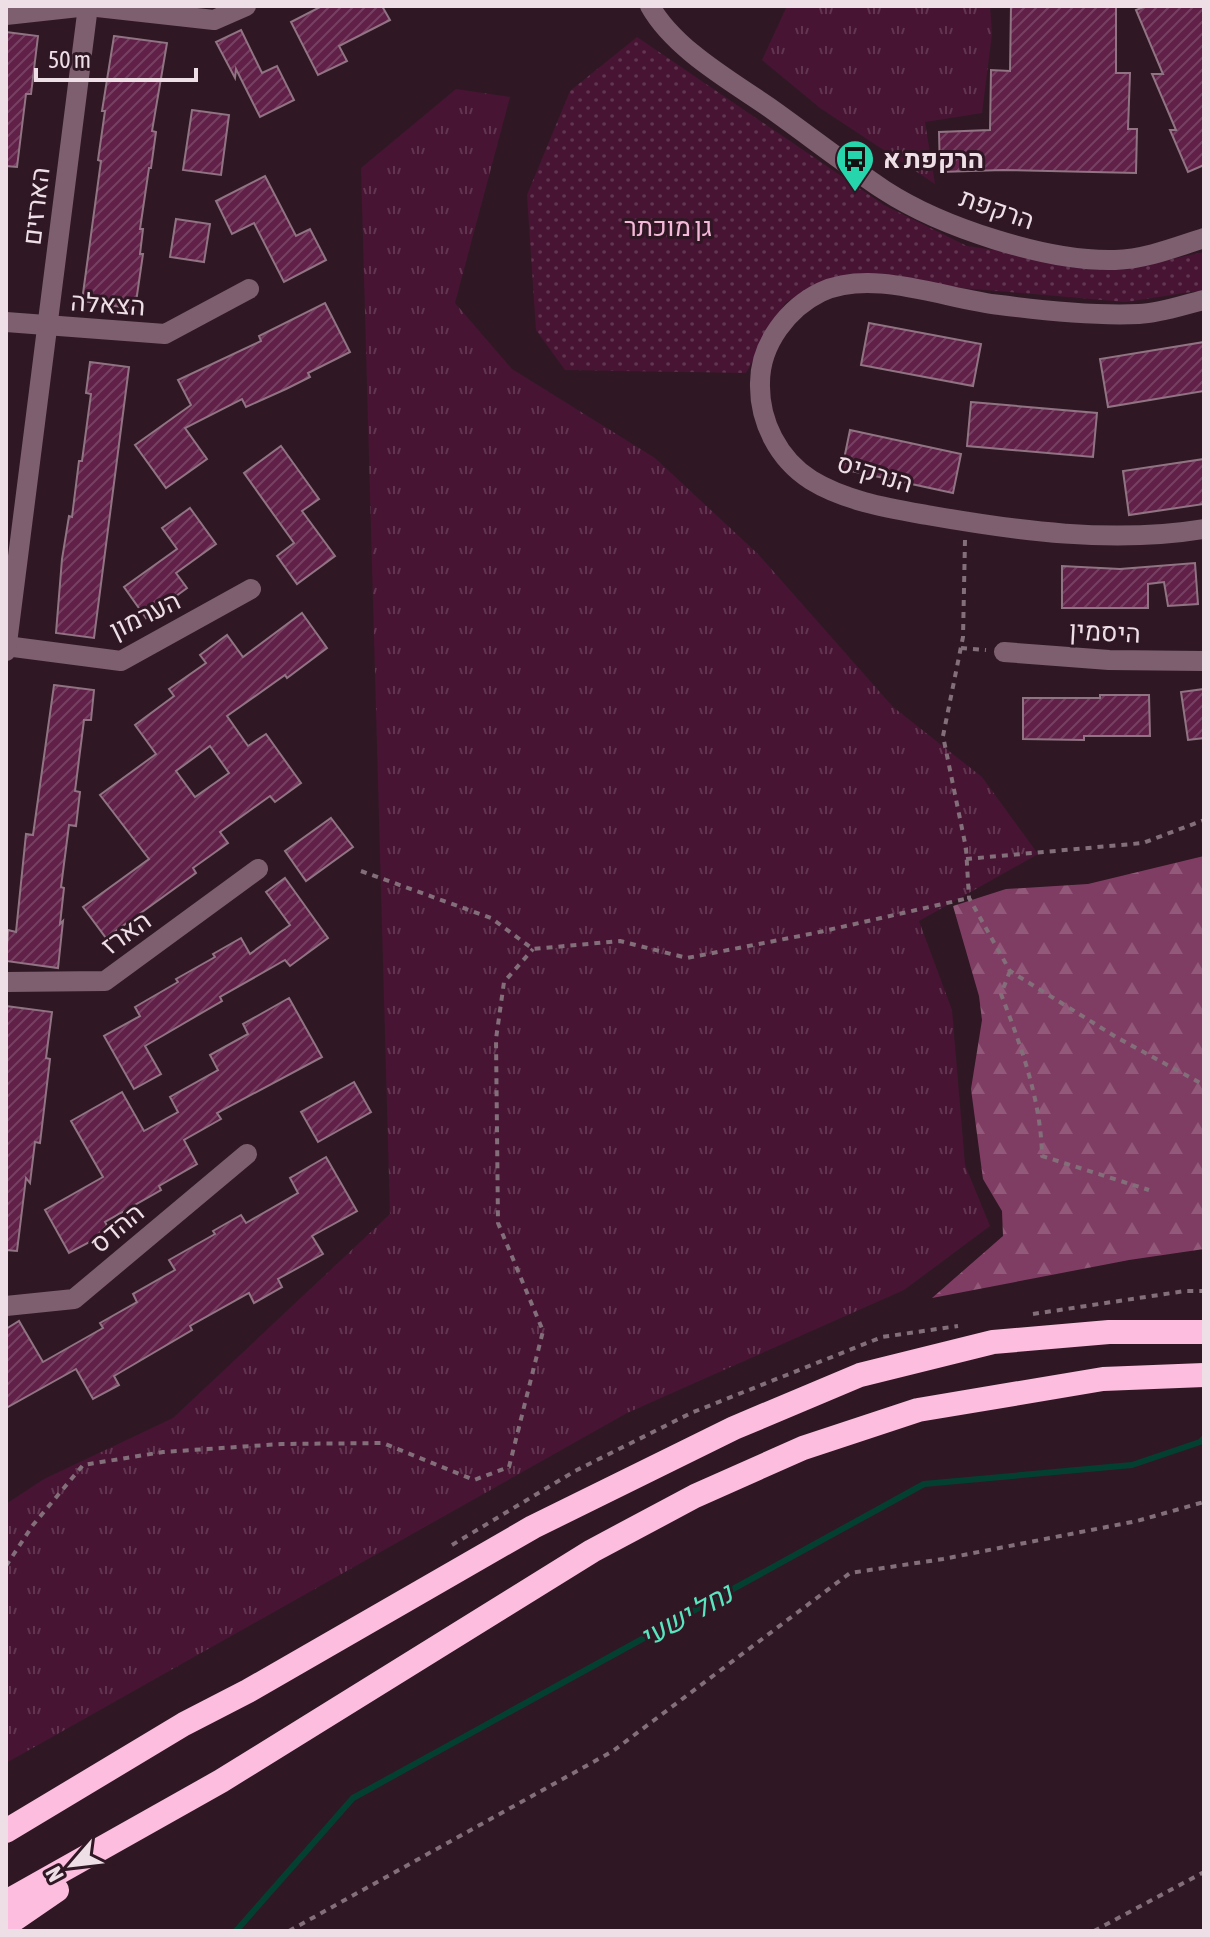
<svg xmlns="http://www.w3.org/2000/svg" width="1210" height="1937" font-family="'Asap Condensed',Heebo,sans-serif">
<defs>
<pattern id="grass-tufts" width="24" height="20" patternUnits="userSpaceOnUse" patternTransform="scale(2)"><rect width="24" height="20" fill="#471433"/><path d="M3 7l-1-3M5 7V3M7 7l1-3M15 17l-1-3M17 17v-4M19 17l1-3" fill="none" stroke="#623651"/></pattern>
<pattern id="forest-firs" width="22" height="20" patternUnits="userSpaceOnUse" patternTransform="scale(2)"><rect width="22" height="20" fill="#803d64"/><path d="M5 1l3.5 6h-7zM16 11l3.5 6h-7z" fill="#92597a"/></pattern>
<pattern id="garden-dots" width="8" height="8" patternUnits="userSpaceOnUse" patternTransform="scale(2)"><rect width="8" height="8" fill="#471433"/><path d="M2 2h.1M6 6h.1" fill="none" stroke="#623651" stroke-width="1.8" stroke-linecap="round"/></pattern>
<pattern id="building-hatch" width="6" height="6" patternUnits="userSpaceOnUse" patternTransform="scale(2)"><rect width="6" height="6" fill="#602047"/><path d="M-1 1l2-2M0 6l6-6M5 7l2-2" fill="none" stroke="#774062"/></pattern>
</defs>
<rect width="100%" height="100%" fill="#2f1824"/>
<g fill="url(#grass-tufts)">
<path d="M787,6H990L992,34L982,113L925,122L935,184L820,108L762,60Z"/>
<path d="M456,89L510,97L455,303L512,369L655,458L758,554L893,707L982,777L1038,854L919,921L952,1010L965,1165L990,1226L904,1290L627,1413L6,1763V1504L44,1479L173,1418L390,1214L361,168Z"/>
</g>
<path fill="url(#forest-firs)" d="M1204,856V1249L1129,1260L932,1298L1003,1236L1002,1211L983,1179L971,1089L982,1020L979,996L953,906L1006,889L1088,884Z"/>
<path fill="url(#garden-dots)" d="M637,37L884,205L967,246L1117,267L1154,263L1204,252V290L1126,302L845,278L813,286L785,303L746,373L565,370L536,330L527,195L570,91Z"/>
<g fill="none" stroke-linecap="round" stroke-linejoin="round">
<path stroke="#044032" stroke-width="6" d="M236,1931L353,1798L924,1484L1132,1465L1200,1442L1204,1438"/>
</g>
<g fill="url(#building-hatch)" stroke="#917483" stroke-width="2" fill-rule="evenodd">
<path d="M322,6H382L390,20L339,46L347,61L318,75L291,22Z"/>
<path d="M1011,6H1116V73H1130L1128,129H1137L1136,173L1003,170L940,172L939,132L990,130L991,70L1010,71Z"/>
<path d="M1146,6H1204V165L1188,172L1170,130H1176L1152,74H1163L1136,10Z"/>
<path d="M241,30L262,73L277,66L294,100L260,117L236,69L235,78L216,42Z"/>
<path d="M6,32L38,36L31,94H26L17,167L6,166Z"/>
<path d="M114,36L167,43L152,131L156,132L151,168H149L140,229H143L140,254H143L135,309L82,301L101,161L98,160L105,111H102Z"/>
<path d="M192,110L229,115L221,175L183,170Z"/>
<path d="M265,176L296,236L310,229L326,260L284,282L254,223L232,234L216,201Z"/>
<path d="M176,219L210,224L204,262L170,257Z"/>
<path d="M325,303L350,352L308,373L310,377L286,389L246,407L242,399L185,428L207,459L166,488L135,445L191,405L178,380L261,341L259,336Z"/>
<path d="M869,323L981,344L973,386L861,365Z"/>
<path d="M1204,342V391L1108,407L1100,359Z"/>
<path d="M90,362L129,367L94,638L56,633L62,559L69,516L72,517L79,461H82L91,394L86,393Z"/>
<path d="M971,402L1097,413L1093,457L967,446Z"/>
<path d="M850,430L961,454L953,493L842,469Z"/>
<path d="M281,446L319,499L302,511L335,556L297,584L277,556L294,543L244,473Z"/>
<path d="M1204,459V504L1129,515L1123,471Z"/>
<path d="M190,508L216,544L176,573L187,588L146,618L124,587L177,549L162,528Z"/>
<path d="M1195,563L1198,604L1168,606L1164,582L1148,584V608H1062V566L1120,569Z"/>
<path d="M302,613L327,648L287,678L285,675L227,716L248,746L266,734L301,783L275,802L270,796L220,832L228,843L193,868L196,873L106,938L83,907L149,859L100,795L156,754L135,725L174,696L169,689L206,663L200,655L227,635L243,657ZM210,746L229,773L195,797L176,771Z"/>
<path d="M54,685L94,690L91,720H84L75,791L80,792L76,826L69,825L61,887L64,888L60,924L63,921L58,968L6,961L8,930L16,932L26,834L33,835Z"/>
<path d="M1204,689V738L1188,740L1181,692Z"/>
<path d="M1100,695H1149L1150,736H1084V740L1023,739V698H1100Z"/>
<path d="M331,818L353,847L306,881L285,851Z"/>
<path d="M285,878L328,938L290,966L285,960L220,997L222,1001L145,1046L161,1074L134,1089L104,1036L140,1016L135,1007L178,982L176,979L215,957L213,954L241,938L250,954L290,925L266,892Z"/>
<path d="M289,998L322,1057L217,1113L221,1119L184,1140L197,1164L159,1186L161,1190L105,1222L110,1231L69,1253L45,1210L103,1177L71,1121L122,1092L144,1131L178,1112L170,1097L218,1070L210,1055L248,1034L243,1024Z"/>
<path d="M6,1006L52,1012L46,1058L50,1059L40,1143L35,1142L30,1183L26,1178L17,1251L6,1250Z"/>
<path d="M354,1082L371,1112L318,1142L301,1112Z"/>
<path d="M326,1157L357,1211L312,1236L323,1254L278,1279L282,1287L254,1303L249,1293L190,1326L192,1330L114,1376L119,1385L93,1399L76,1369L6,1408V1329L19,1321L43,1362L103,1328L100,1323L137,1302L133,1294L175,1270L169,1260L215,1234L213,1231L241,1215L246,1223L298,1193L290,1178Z"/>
</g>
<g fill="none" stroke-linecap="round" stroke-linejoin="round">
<g stroke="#826f79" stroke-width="4" stroke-dasharray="6 6" stroke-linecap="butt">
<path d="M965,540L963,637L943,736L966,848L969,898L1010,971L1116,1037L1204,1085"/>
<path d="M961,648L986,650"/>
<path d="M966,859L1143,843L1204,820"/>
<path d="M361,871L491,918L533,949L620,941L687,958L815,933L969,898"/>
<path d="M1010,971L1001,994C1021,1046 1041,1100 1042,1156L1149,1190"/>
<path d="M1033,1314L1185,1291H1204"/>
<path d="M452,1545L575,1471L691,1413L882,1337L958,1326"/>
<path d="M6,1566L33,1525L83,1465L163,1452L281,1444L383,1443L474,1480L509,1467L543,1331L498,1223L496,1039L504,982L533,949"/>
<path d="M289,1931L613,1751L850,1573L943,1559L1137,1521L1204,1502"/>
<path d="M1094,1931L1204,1872"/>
</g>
<g stroke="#7e5f70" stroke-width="20">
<path d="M650,6C674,49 731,81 770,108C808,135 845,164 884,190C941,227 1047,262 1115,260C1146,259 1176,247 1204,238"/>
<path d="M6,15L88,6L214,20L246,6"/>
<path d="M1204,300C1183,305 1161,313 1139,314C1093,316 1045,311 1000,305C945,299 873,268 821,292C788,308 760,344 760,383C759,421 778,459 811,480C845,501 888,508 927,515C1017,531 1113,544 1204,529"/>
<path d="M6,322L165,334L249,289"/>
<path d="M6,646L121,661L251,589"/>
<path d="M6,651L88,6"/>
<path d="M1004,652L1109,660L1204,661"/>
<path d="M6,982L105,981L258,869"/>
<path d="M6,1306L74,1299L247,1154"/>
</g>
<g stroke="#fcbdde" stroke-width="24">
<path d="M6,1831L184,1724L248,1691L533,1527L734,1428L860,1375L993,1342L1109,1332H1204"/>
<path d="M6,1902L221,1781L592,1551L695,1496L803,1448L918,1410L1103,1379L1204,1375"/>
<path d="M6,1925L57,1890"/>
</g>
</g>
<defs>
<symbol id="bus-pin" viewBox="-11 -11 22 30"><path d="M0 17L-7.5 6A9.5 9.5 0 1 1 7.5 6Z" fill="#27d5ad" stroke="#2f1824"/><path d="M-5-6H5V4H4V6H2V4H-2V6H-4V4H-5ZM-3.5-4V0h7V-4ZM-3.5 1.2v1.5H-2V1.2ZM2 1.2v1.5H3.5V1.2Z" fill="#111"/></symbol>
</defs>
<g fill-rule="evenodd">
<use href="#bus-pin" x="833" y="137" width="44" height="60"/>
</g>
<g text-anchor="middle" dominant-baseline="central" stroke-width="6" stroke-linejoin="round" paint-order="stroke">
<g font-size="26" font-weight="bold" fill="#eedee6" stroke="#2f1824" text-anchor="start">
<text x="883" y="159">הרקפת א</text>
</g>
<g font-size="26" fill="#eedee6" stroke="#2f1824">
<text transform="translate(36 206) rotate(-83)">הארזים</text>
<text transform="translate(997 209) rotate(19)">הרקפת</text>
<text transform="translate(108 304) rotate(4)">הצאלה</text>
<text transform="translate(875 473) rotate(17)">הנרקיס</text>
<text transform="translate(145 615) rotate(-26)">הערמון</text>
<text transform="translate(1105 632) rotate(3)">היסמין</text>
<text transform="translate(126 933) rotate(-36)">הארז</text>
<text transform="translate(117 1228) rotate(-40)">ההדס</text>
</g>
<g font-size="26" fill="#f4b8d8" stroke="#2f1824">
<text x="668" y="227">גן מוכתר</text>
</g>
<g font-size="28" font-style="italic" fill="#58e5c0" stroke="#2f1824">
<text transform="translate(686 1615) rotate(-29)">נחל ישעי</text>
</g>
</g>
<rect width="1210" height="1937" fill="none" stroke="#eedee6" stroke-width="16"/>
<g transform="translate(72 1865) rotate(242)" stroke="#2f1824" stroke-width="6" paint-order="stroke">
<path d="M0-6L14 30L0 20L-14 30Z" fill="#eedee6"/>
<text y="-12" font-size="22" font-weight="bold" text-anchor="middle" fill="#eedee6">N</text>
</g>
<path d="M36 68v12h160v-12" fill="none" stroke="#eedee6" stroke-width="4"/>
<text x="48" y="68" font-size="24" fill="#eedee6" stroke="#2f1824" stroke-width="6" paint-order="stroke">50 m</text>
</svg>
